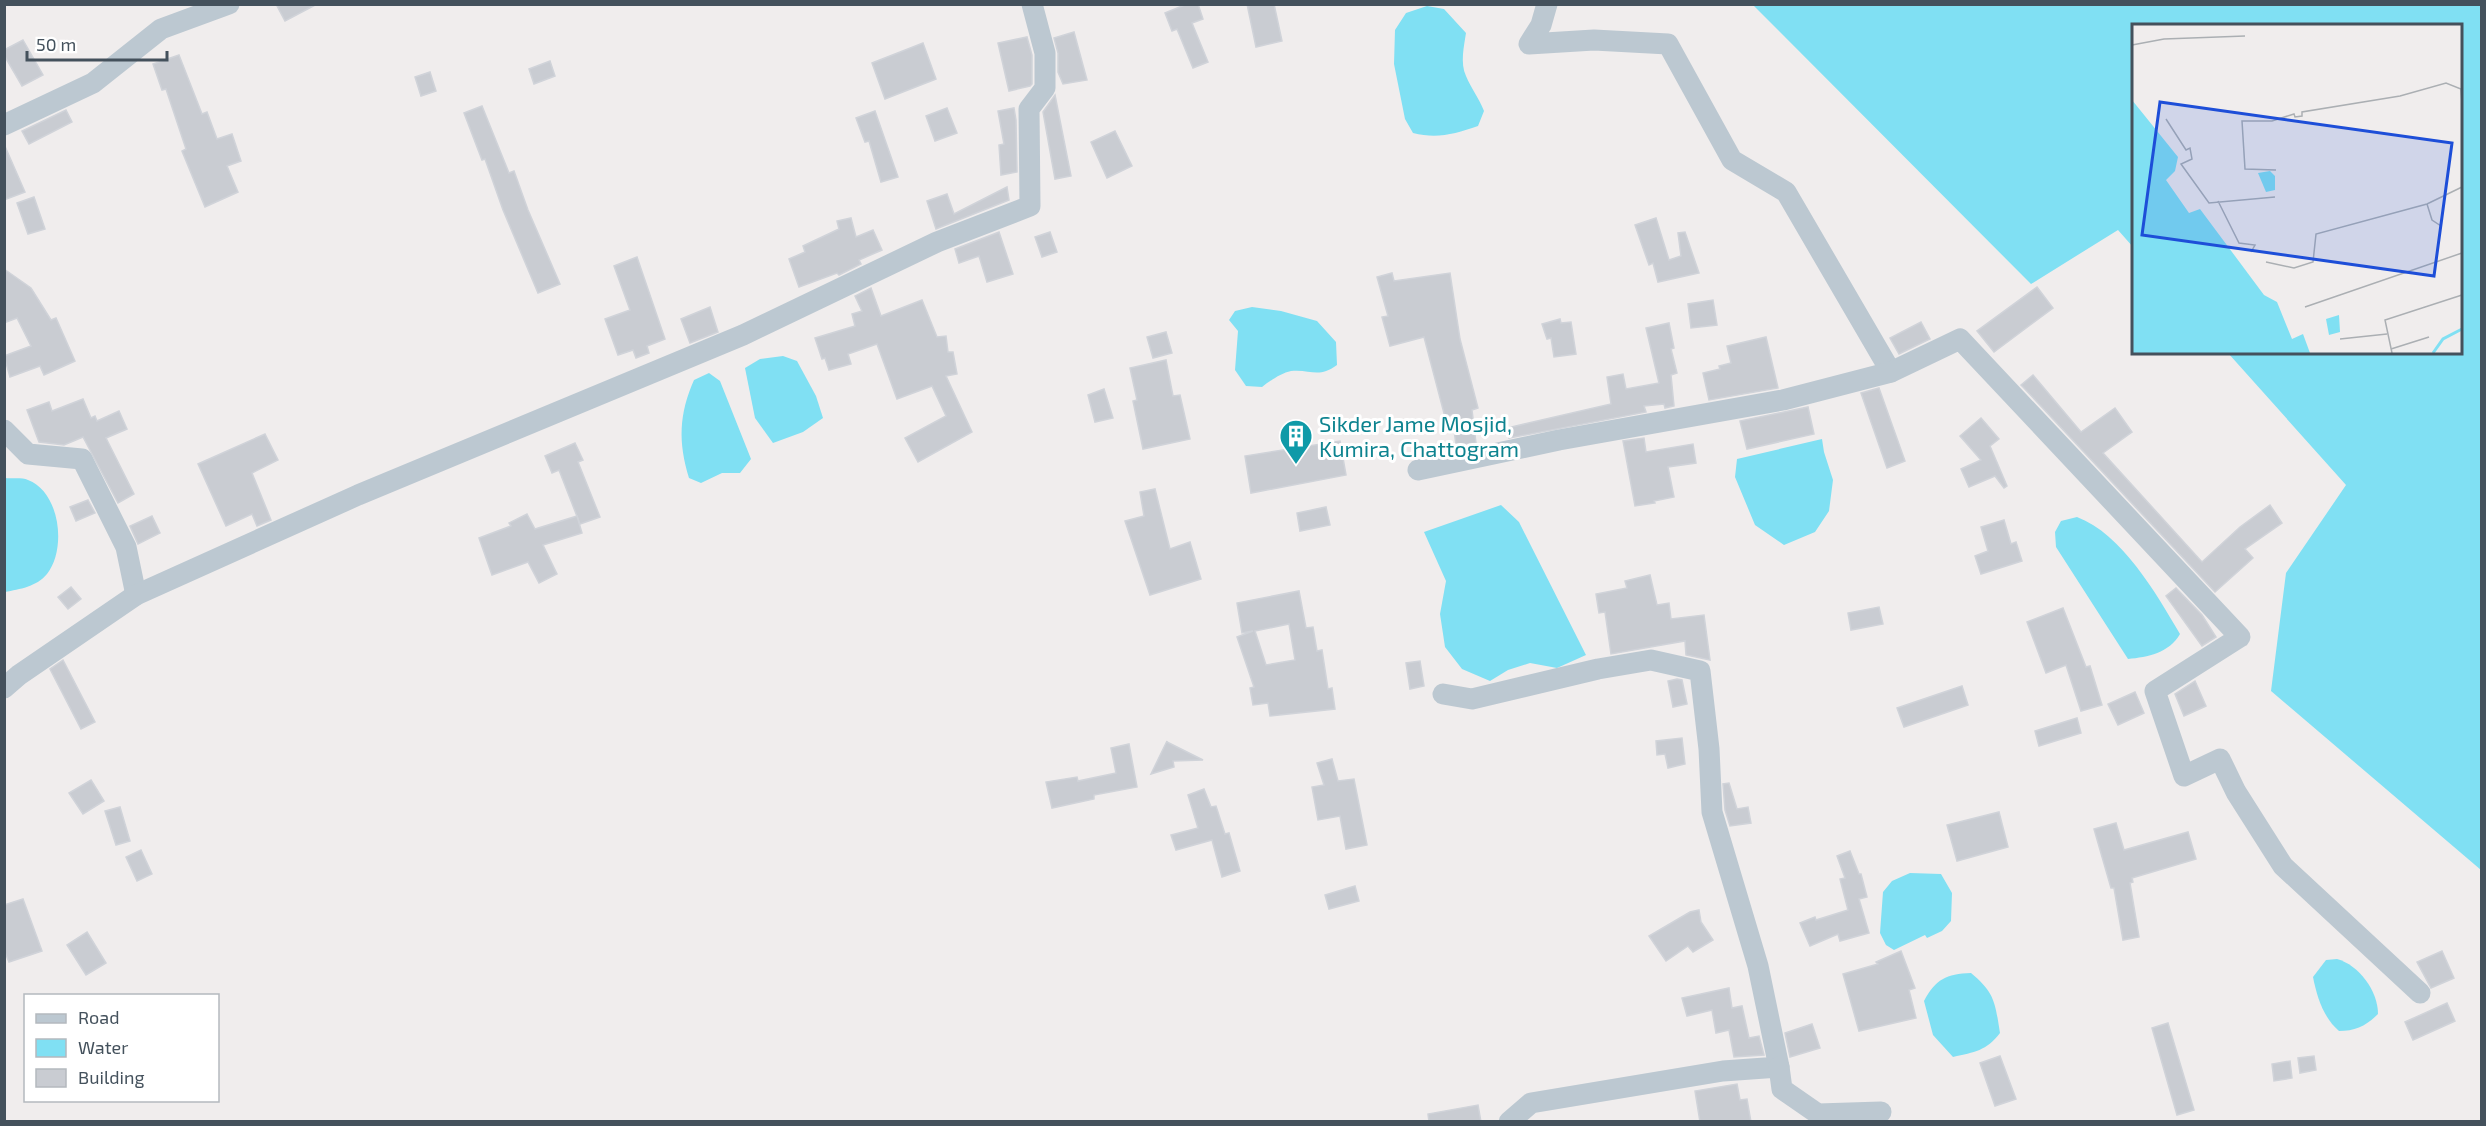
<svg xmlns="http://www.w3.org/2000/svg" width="2486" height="1126" font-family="'Exo 2',sans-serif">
<rect width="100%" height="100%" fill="#f0eded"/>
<g fill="#80e0f3">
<path d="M1753,5H2481V870L2271,691L2286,573L2346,485L2228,353L2460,352V26H2134L2133,247L2118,230L2031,284Z"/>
<path d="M1427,6L1444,9L1466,33C1464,46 1460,63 1466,76C1471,88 1479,98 1484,111L1478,126C1455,134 1437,139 1413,133L1405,119L1394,64L1395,30L1406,13Z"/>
<path d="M1252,307L1281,311L1317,321L1336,342L1337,365C1318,379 1311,369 1291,371C1281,373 1270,381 1262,387L1246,386L1235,370L1238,331L1229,320L1235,311Z"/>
<path d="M783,356L797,361L816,396L823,418L803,432L773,443L755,418L745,368L760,359Z"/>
<path d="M709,373L720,381L751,459L740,473H722L701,483L689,478C678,442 679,414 694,380Z"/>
<path d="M1822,439L1824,452L1833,480L1829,511L1815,532L1784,545L1755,525L1735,477L1737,459Z"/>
<path d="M5,478C11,479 22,477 28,480C60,492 67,549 47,574C36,587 20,589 5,592Z"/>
<path d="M1501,505L1519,522L1586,655L1557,668L1530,663L1508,670L1490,681L1462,669L1445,647L1440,614L1446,581L1424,532Z"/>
<path d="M2077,517C2122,534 2156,593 2180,634C2169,653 2148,657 2128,659L2056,547L2055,532L2061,521Z"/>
<path d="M1910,873L1941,874L1952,893L1951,921L1942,931L1927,938L1925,935L1894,950L1886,945L1880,933L1883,892L1892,881Z"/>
<path d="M2337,959C2359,965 2378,991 2378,1014C2366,1026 2355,1031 2339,1031C2323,1017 2317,997 2313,977L2326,960Z"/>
<path d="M1971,973C1995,993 1995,1002 2000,1033C1986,1051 1975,1052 1953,1057L1933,1035L1924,1001C1936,979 1946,974 1971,973Z"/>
</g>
<g fill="#c9ccd2" stroke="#d0d3d9" stroke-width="1.5" fill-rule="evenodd">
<path d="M276,4H317L285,21Z"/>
<path d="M1187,4H1198L1203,19L1192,23L1208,62L1193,68L1177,29L1172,31L1165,13Z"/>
<path d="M1247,4H1274L1282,41L1256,47Z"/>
<path d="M1074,32L1087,80L1063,84L1058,72V53L1054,38Z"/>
<path d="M1027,37L1032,55V84L1030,86L1009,91L998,43Z"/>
<path d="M23,40L43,75L22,86L4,55V50Z"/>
<path d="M923,43L936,79L885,99L872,63Z"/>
<path d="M179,55L202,114L207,112L217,139L232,134L241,161L227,166L238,192L205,207L182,151L186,149L166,89L162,90L153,64Z"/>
<path d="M550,61L555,76L534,84L529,69Z"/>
<path d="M430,72L436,91L421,96L415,77Z"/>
<path d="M1055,95L1071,176L1055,179L1043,112Z"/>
<path d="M482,106L509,173L514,171L528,210L560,284L538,293L503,210L485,159L482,160L464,113Z"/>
<path d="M947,108L957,133L935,141L926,116Z"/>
<path d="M1014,108L1016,120L1017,172L1001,175L999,145L1004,144L998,111Z"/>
<path d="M66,110L72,122L29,144L22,131Z"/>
<path d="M875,111L898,177L881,182L869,141L865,142L856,118Z"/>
<path d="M1115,131L1132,166L1107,178L1091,142Z"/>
<path d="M4,144L25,192L4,200Z"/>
<path d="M1007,187L1009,200L936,229L927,201L947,194L954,214Z"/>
<path d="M34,197L45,229L28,234L17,203Z"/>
<path d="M851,218L856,237L873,230L882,250L859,260L861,264L839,275L837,273L799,287L789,259L805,252L803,246L839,229L837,221Z"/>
<path d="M1656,218L1669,260L1681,256L1678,233L1685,232L1699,273L1658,282L1653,263L1649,265L1635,225Z"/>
<path d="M999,232L1013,274L987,282L979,256L959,263L955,249Z"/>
<path d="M1050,232L1057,252L1042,257L1035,237Z"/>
<path d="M637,257L665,339L647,346L649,353L636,358L633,350L618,355L605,319L630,310L614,266Z"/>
<path d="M4,269L31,288L51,320L56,318L75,361L44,375L40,366L10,377L4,356L31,346L17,318L4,323Z"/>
<path d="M1392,273L1394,281L1450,273L1460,339L1478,408L1472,410L1476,443L1456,445L1452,415L1445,417L1424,337L1390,346L1382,317L1388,316L1377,277Z"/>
<path d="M2037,287L2053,308L1994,352L1977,331Z"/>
<path d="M871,288L881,316L922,300L937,337L946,336L948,352H953L957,374L946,376L972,432L918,462L905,438L946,416L932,386L897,399L877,344L848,354L851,364L829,370L825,358L822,359L815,338L855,326L852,314L862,311L855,296Z"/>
<path d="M1713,300L1717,325L1691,328L1688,304Z"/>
<path d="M710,307L718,332L690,343L681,319Z"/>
<path d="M1560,319L1561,323L1571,322L1576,354L1554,357L1551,338L1547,339L1542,324Z"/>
<path d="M1921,322L1930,339L1899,354L1890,338Z"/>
<path d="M1669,323L1674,348L1671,349L1677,373L1671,375L1674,406L1665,408L1664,404L1644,406L1646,412L1509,438L1507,428L1611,404L1607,377L1623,374L1626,389L1659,383L1646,328Z"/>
<path d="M1166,332L1172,353L1153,358L1147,337Z"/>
<path d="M1766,337L1778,388L1709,400L1703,373L1720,369L1719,366L1731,363L1727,346Z"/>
<path d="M1166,360L1173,396L1180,395L1190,439L1143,449L1133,401L1137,400L1130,368Z"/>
<path d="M2033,375L2081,432L2115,408L2132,432L2103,453L2202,562L2240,527L2270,505L2282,523L2245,549L2253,558L2215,592L2023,387L2021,385Z"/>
<path d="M1879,388L1905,461L1887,468L1861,393Z"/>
<path d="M1104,389L1113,418L1095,422L1088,395Z"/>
<path d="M83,399L91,418L95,416L97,421L119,411L127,429L106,438L134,494L118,503L83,437L64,445L39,442L27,410L49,402L52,411Z"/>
<path d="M1808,407L1814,434L1747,449L1740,421Z"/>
<path d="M1981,418L1999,439L1990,446L2007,486L2004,488L1995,476L1969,487L1961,469L1981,460L1960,436Z"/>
<path d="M265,434L278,460L252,473L271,520L257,526L252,514L226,526L198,464Z"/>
<path d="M1644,438L1646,452L1693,444L1696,463L1668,467L1674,497L1654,501L1655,503L1635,506L1623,441Z"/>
<path d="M1340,441L1346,475L1251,493L1245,456Z"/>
<path d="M575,443L583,460L578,462L600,517L580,524L559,470L552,473L545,456Z"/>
<path d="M1155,489L1170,549L1190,542L1201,579L1150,595L1125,521L1144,516L1140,492Z"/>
<path d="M88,500L95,513L76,521L70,507Z"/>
<path d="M1326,507L1330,525L1300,531L1297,513Z"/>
<path d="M527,514L535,529L577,516L582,533L543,545L557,574L539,583L528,562L492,575L479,538L511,526L509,523Z"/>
<path d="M152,516L160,533L138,544L130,526Z"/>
<path d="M2004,520L2011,544L2016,542L2022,561L1981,574L1975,556L1988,551L1981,527Z"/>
<path d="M1650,575L1657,605L1669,603L1671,619L1704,615L1710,660L1686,655L1685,641L1611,654L1605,612L1599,613L1596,594L1627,588L1625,581Z"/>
<path d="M71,587L81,599L68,609L58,597Z"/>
<path d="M2176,588L2202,615L2216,637L2202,646L2166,596Z"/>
<path d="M1299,591L1306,628L1313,627L1317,651L1322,650L1328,689L1332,688L1335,709L1270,716L1268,703L1253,705L1250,688L1254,687L1237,637L1253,631L1242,633L1237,603ZM1289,624L1295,660L1266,665L1255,631Z"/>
<path d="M1879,607L1883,624L1851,630L1848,613Z"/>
<path d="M2063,608L2086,667L2090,666L2102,705L2081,711L2066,665L2046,673L2027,622Z"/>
<path d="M63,660L95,722L81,729L50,669Z"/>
<path d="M1420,661L1424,686L1410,689L1406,663Z"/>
<path d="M1677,679L1682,680L1687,704L1673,707L1668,681Z"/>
<path d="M2195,681L2206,706L2184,716L2175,694Z"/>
<path d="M1962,686L1968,705L1904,727L1897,708Z"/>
<path d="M2135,692L2144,713L2118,725L2108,704Z"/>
<path d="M2077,718L2081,733L2039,746L2035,731Z"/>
<path d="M1682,738L1685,764L1668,768L1665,754L1657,755L1656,741Z"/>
<path d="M1167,741V742L1203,760L1173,761L1174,767L1151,774Z"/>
<path d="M1129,744L1137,787L1094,795V799L1052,808L1046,782L1077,777L1078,781L1116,773L1111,748Z"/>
<path d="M1332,759L1338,781L1354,779L1367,845L1346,849L1340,816L1318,820L1312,787L1324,785L1317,763Z"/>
<path d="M91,780L104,801L83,814L69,793Z"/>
<path d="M1729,783L1737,809L1748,807L1751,823L1730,826L1725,810L1723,784Z"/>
<path d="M1204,789L1211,807L1216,806L1225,834L1229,833L1240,871L1222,877L1212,840L1176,850L1171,835L1198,828L1188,795Z"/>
<path d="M120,807L130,841L116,845L105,811Z"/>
<path d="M1999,812L2008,847L1957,861L1947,825Z"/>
<path d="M2116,823L2124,850L2188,832L2196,859L2132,878L2133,882L2130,883L2139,937L2123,940L2114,888H2111L2094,829Z"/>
<path d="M141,850L152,874L137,881L126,857Z"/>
<path d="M1850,851L1859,874H1861L1867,897L1859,899L1869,933L1840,941L1838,934L1810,946L1800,923L1815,917L1816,920L1848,910L1840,879L1845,878L1837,856Z"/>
<path d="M1355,886L1359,901L1329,909L1325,895Z"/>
<path d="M23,899L42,951L9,962L4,950V905Z"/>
<path d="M1699,910L1701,922L1713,940L1693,952L1688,946L1666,961L1649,936L1690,912Z"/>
<path d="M87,932L106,963L86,975L67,945Z"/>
<path d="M1901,951L1915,988L1909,990L1916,1018L1859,1031L1843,974L1878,964L1876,962Z"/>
<path d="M2442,951L2454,978L2431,988L2417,962Z"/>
<path d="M1729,988L1732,1008L1742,1006L1749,1038L1759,1036L1764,1055L1734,1057L1729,1030L1716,1033L1712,1010L1687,1016L1682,998Z"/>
<path d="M2447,1003L2455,1021L2413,1040L2405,1022Z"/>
<path d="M2168,1023L2194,1110L2177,1115L2152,1028Z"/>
<path d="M1812,1024L1820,1048L1790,1057L1785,1033Z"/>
<path d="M2000,1056L2016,1099L1995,1106L1980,1063Z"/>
<path d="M2314,1056L2316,1070L2300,1073L2298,1058Z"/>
<path d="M2290,1061L2292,1078L2274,1081L2272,1064Z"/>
<path d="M1737,1084L1740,1100L1747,1099L1751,1122H1700L1695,1091Z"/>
<path d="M1478,1105L1481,1122H1429L1428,1114Z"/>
</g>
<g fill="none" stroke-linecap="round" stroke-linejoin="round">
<g stroke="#bcc8d1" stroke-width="21">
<path d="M1547,4L1541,25L1529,44L1594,40L1668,44L1732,160L1786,192L1891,372"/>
<path d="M4,125L93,83L161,29L229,4"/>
<path d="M4,430L28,454L82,459L126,547L136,595"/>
<path d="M1418,470L1559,440L1783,400L1891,372L1960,339L2240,637L2155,691L2184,776L2220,759L2236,792L2283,866L2420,993"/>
<path d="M4,688L19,675L136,595L358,495L743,335L937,242L1030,206L1029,109L1045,88V53L1032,4"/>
<path d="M1443,694L1472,699L1598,669L1651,660L1700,671L1709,749L1712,812L1758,966L1779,1067L1723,1071L1531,1103L1509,1122"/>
<path d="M1779,1067L1782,1089L1818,1114L1881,1112"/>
</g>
</g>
<defs>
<symbol id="building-pin" viewBox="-11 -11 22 30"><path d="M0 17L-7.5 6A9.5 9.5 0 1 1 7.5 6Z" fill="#0f9aa8" stroke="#fff"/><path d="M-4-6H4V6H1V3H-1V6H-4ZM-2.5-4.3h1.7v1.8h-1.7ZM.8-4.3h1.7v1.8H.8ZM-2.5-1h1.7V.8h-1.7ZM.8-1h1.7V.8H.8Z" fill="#fff"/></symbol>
</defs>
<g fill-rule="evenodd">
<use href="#building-pin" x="1277" y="417" width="38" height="52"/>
</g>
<g text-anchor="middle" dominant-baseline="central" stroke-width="6" stroke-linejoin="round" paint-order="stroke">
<g font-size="22" fill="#0d838f" stroke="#fff" text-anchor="start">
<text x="1319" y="423">Sikder Jame Mosjid,<tspan x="1319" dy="25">Kumira, Chattogram</tspan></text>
</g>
</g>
<g transform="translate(2132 24)">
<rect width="330" height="330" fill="#f0eded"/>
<path d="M0,76L46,133L43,147L34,156L57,189L68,185L132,271L145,278L160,315L171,310L178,329H0ZM138,147L143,152V166L134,168L126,149ZM207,291L208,308L197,311L194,295Z" fill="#80e0f3"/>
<path fill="none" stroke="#80e0f3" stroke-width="3" d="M301,329L311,315L330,305"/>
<path fill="none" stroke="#abafb3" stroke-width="1.5" d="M0,21L32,15L113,12M34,95L54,126L58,124L60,135L49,140L77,179L143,173M144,146L113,145L110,97H140L162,90L163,93L170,92V88L268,72L314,59L329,65L330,79M86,177L107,219L123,221L119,228M295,180L300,196L309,202M134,238L162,244L181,238L184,210L295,180L330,163M173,283L330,229M208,315L255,310M259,325L297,313M260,329L253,296L330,271"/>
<path fill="#1d4ed8" fill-opacity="0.15" stroke="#1d4ed8" stroke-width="3" d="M28,78L320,119L302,252L10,211Z"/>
<rect width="330" height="330" fill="none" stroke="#44515c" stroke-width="3"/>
</g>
<rect width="2486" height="1126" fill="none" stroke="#44515c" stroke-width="12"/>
<rect x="24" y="994" width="195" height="108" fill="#ffffff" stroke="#b4b9be" stroke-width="1.5"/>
<rect x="36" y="1014" width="30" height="9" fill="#bcc8d1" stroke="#b4b9be" stroke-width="1.5"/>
<text x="78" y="1024" font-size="18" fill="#44515c">Road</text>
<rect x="36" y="1039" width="30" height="18" fill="#80e0f3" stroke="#b4b9be" stroke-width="1.5"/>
<text x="78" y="1054" font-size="18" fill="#44515c">Water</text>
<rect x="36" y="1069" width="30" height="18" fill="#c9ccd2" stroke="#b4b9be" stroke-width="1.5"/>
<text x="78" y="1084" font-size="18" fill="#44515c">Building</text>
<path d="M27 51v9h140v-9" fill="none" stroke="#44515c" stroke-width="3"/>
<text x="36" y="51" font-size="18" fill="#44515c" stroke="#ffffff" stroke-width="4.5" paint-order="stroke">50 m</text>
</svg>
